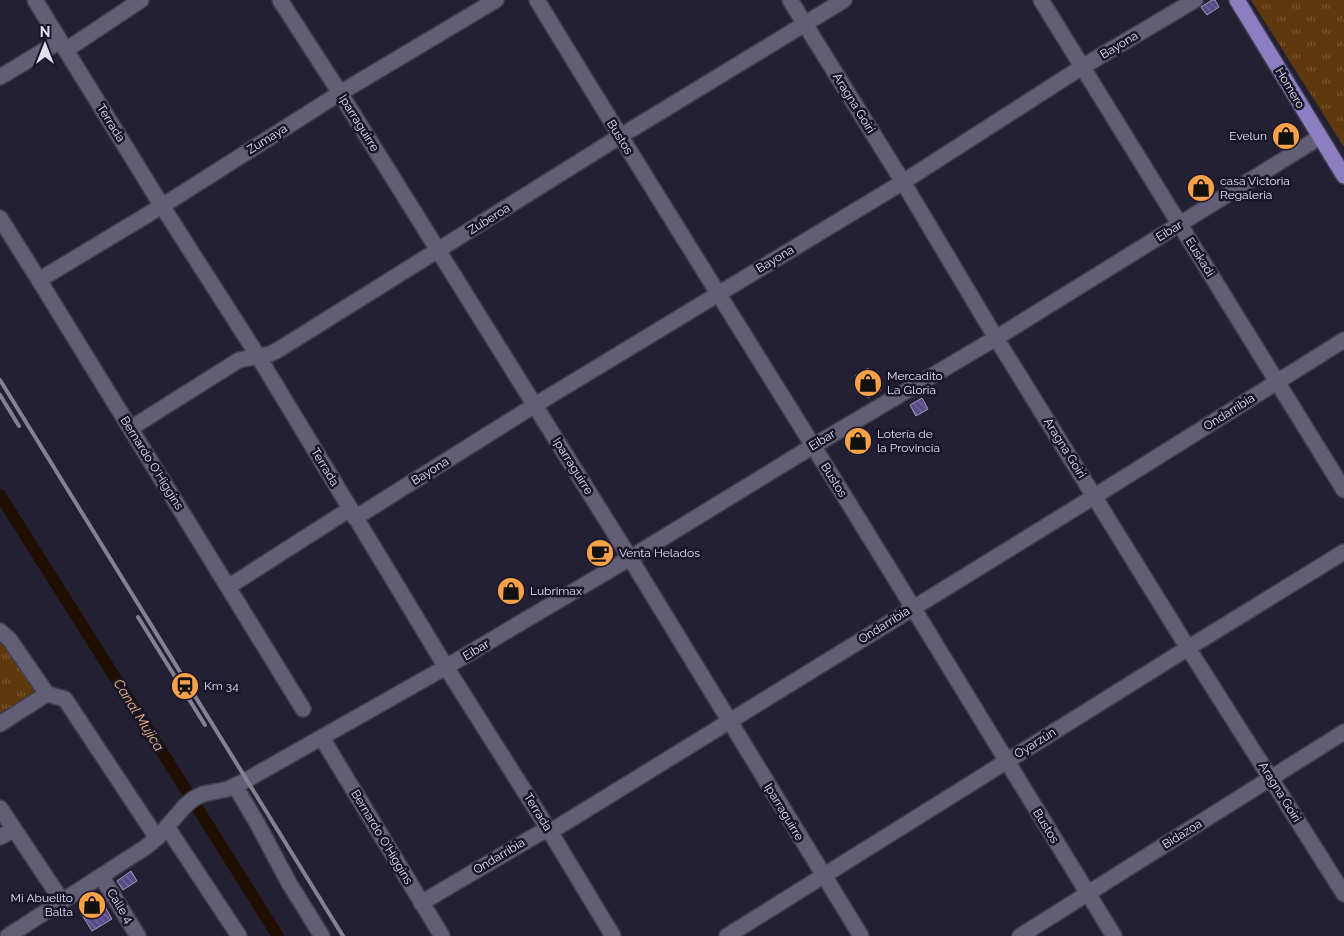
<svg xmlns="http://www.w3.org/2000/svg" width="1344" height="936" font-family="Raleway,sans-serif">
<defs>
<pattern id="park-tufts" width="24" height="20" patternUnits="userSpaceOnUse" patternTransform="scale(1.25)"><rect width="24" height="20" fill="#5f390e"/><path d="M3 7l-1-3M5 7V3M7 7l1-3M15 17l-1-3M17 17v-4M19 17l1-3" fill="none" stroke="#765531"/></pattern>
<pattern id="building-back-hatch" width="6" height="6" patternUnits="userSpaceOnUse" patternTransform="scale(1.25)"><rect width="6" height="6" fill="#594b88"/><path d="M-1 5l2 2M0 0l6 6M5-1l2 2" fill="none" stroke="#716599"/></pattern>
</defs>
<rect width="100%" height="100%" fill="#242034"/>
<g fill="url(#park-tufts)">
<path d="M1251,0H1344V147Z"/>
<path d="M0,638L37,691L0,715Z"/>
</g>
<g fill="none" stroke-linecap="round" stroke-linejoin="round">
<path stroke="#200f01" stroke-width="12" d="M0,495L278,936"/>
</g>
<g fill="url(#building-back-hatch)" stroke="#9f9bb5">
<path d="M1212,0H1215L1219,7L1207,15L1201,7Z"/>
<path d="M1289,126L1296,136L1282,146L1275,136Z"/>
<path d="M868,368L881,390L868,398L855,376Z"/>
<path d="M922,398L928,409L916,416L910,405Z"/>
<path d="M601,543L610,556L600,563L591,550Z"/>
<path d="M511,578L522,597L511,603L500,585Z"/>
<path d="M131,871L137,881L123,890L117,881Z"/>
<path d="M100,898L112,919L92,931L79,910Z"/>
</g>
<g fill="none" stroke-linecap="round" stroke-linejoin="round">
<defs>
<g id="minor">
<path d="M35,0L162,206L258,356L446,667L549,830L613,936"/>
<path d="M280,0L340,93L630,558L861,936"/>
<path d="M537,0C660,203 788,403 912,606C980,716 1046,826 1114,936"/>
<path d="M790,0L903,182L996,338L1188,648L1344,894"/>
<path d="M1041,0L1344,490"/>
<path d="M66,50L141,0"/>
<path d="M0,77L60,41"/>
<path d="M0,218L39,280L303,709"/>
<path d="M39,280L162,206L340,93L496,0"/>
<path d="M131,428L239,360L270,354L278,350L619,137L844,0"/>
<path d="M355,518L535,405L903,182L1082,67L1195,0"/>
<path d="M228,587L350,509"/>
<path d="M0,631L10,640L47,694L65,699L157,838"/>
<path d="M0,724L47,694"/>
<path d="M322,738L442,936"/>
<path d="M235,786L256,821L289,883L322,936"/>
<path d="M0,808L62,901"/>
<path d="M167,827L239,936"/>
<path d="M0,837L14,830"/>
<path d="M101,876L138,936"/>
<path d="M421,903L538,834L558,827L1095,496L1344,340"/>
<path d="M8,936L146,847L157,838L185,806L193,799L203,794L228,789L241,783L446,667L630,558L813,446L996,338L1320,137"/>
<path d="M727,936L1188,648L1344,552"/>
<path d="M1020,936L1344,732"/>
</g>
<path id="major" d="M1237,0L1344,176"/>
</defs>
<use href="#minor" stroke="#403d4e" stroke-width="18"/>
<use href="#major" stroke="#403d4e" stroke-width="18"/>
<use href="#minor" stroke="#625e76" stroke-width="15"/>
<use href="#major" stroke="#8d7ec2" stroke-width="15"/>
<g stroke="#848192" stroke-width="4">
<path d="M0,380L343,936"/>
<path d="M0,395L19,426"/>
<path d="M138,617L205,725"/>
</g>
</g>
<defs>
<symbol id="shop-disc" viewBox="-11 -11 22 22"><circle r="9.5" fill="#f7a148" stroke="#1a162a"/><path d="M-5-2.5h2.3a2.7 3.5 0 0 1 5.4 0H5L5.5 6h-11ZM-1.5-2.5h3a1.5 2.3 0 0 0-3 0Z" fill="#111"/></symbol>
<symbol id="cafe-disc" viewBox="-11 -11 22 22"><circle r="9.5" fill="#f7a148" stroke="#1a162a"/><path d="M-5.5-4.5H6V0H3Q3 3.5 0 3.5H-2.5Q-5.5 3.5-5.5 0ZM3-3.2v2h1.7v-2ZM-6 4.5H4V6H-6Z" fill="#111"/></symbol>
<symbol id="station-disc" viewBox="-11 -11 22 22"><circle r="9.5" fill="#f7a148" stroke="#1a162a"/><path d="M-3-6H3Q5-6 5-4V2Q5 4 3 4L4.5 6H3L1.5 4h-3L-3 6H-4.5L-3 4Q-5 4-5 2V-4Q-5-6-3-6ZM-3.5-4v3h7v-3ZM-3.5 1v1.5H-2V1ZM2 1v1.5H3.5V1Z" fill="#111"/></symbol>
</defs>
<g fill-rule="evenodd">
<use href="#shop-disc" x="1270" y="120" width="32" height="32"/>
<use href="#shop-disc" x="1185" y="172" width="32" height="32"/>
<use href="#shop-disc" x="852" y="367" width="32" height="32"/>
<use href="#shop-disc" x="842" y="425" width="32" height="32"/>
<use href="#cafe-disc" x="584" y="537" width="32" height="32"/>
<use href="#shop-disc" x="495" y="575" width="32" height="32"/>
<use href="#station-disc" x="169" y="670" width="32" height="32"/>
<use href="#shop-disc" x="76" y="889" width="32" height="32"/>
</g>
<g text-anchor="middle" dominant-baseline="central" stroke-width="5" stroke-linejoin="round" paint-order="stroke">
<g font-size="12" fill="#e2e0ee" stroke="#1a162a">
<text transform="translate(1119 45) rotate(-31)">Bayona</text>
<text transform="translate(1290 88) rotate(59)">Homero</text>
<text transform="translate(854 103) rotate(58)">Aragna Goiri</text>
<text transform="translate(111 123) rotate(58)">Terrada</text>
<text transform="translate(359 123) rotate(58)">Iparraguirre</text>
<text transform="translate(620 137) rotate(58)">Bustos</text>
<text transform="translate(267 139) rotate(-32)">Zumaya</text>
<text transform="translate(489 219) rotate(-32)">Zuberoa</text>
<text transform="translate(1169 231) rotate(-32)">Eibar</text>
<text transform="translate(1200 257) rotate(58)">Euskadi</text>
<text transform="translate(775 259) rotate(-31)">Bayona</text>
<text transform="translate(1229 412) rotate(-32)">Ondarribia</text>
<text transform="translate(822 440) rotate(-31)">Eibar</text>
<text transform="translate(1065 448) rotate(58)">Aragna Goiri</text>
<text transform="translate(152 463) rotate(58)">Bernardo O'Higgins</text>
<text transform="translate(573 466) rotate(58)">Iparraguirre</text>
<text transform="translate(325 467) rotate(59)">Terrada</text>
<text transform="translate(430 471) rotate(-32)">Bayona</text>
<text transform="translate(834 480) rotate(58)">Bustos</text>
<text transform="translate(884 625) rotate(-32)">Ondarribia</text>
<text transform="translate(476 650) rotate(-31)">Eibar</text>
<text transform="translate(1035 743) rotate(-32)">Oyarzún</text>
<text transform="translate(1280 792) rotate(58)">Aragna Goiri</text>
<text transform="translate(538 812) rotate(58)">Terrada</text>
<text transform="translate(784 812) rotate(59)">Iparraguirre</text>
<text transform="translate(1046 826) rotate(58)">Bustos</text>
<text transform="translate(1182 834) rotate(-32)">Bidazoa</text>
<text transform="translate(382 837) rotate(59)">Bernardo O'Higgins</text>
<text transform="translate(499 856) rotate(-31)">Ondarribia</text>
<text transform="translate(120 906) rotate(58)">Calle 4</text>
</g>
<g font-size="12" fill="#e2e0ee" stroke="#1a162a" text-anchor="start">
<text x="1267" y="136" text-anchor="end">Evelun</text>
<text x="1220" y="181">casa Victoria<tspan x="1220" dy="14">Regaleria</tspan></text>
<text x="887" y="376">Mercadito<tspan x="887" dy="14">La Gloria</tspan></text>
<text x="877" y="434">Lotería de<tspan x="877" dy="14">la Provincía</tspan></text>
<text x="619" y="553">Venta Helados</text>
<text x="530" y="591">Lubrimax</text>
<text x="204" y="686">Km 34</text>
<text x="73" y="898" text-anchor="end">Mi Abuelito<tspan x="73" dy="14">Balta</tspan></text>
</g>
<g font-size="14" font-style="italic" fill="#f6b97f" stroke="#1a162a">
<text transform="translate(139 715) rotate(58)">Canal Mujica</text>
</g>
</g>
<g transform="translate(45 45)" stroke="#1a162a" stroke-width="4" paint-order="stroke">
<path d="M0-4L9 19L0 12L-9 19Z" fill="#e2e0ee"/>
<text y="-8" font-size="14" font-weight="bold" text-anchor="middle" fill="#e2e0ee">N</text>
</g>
</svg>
